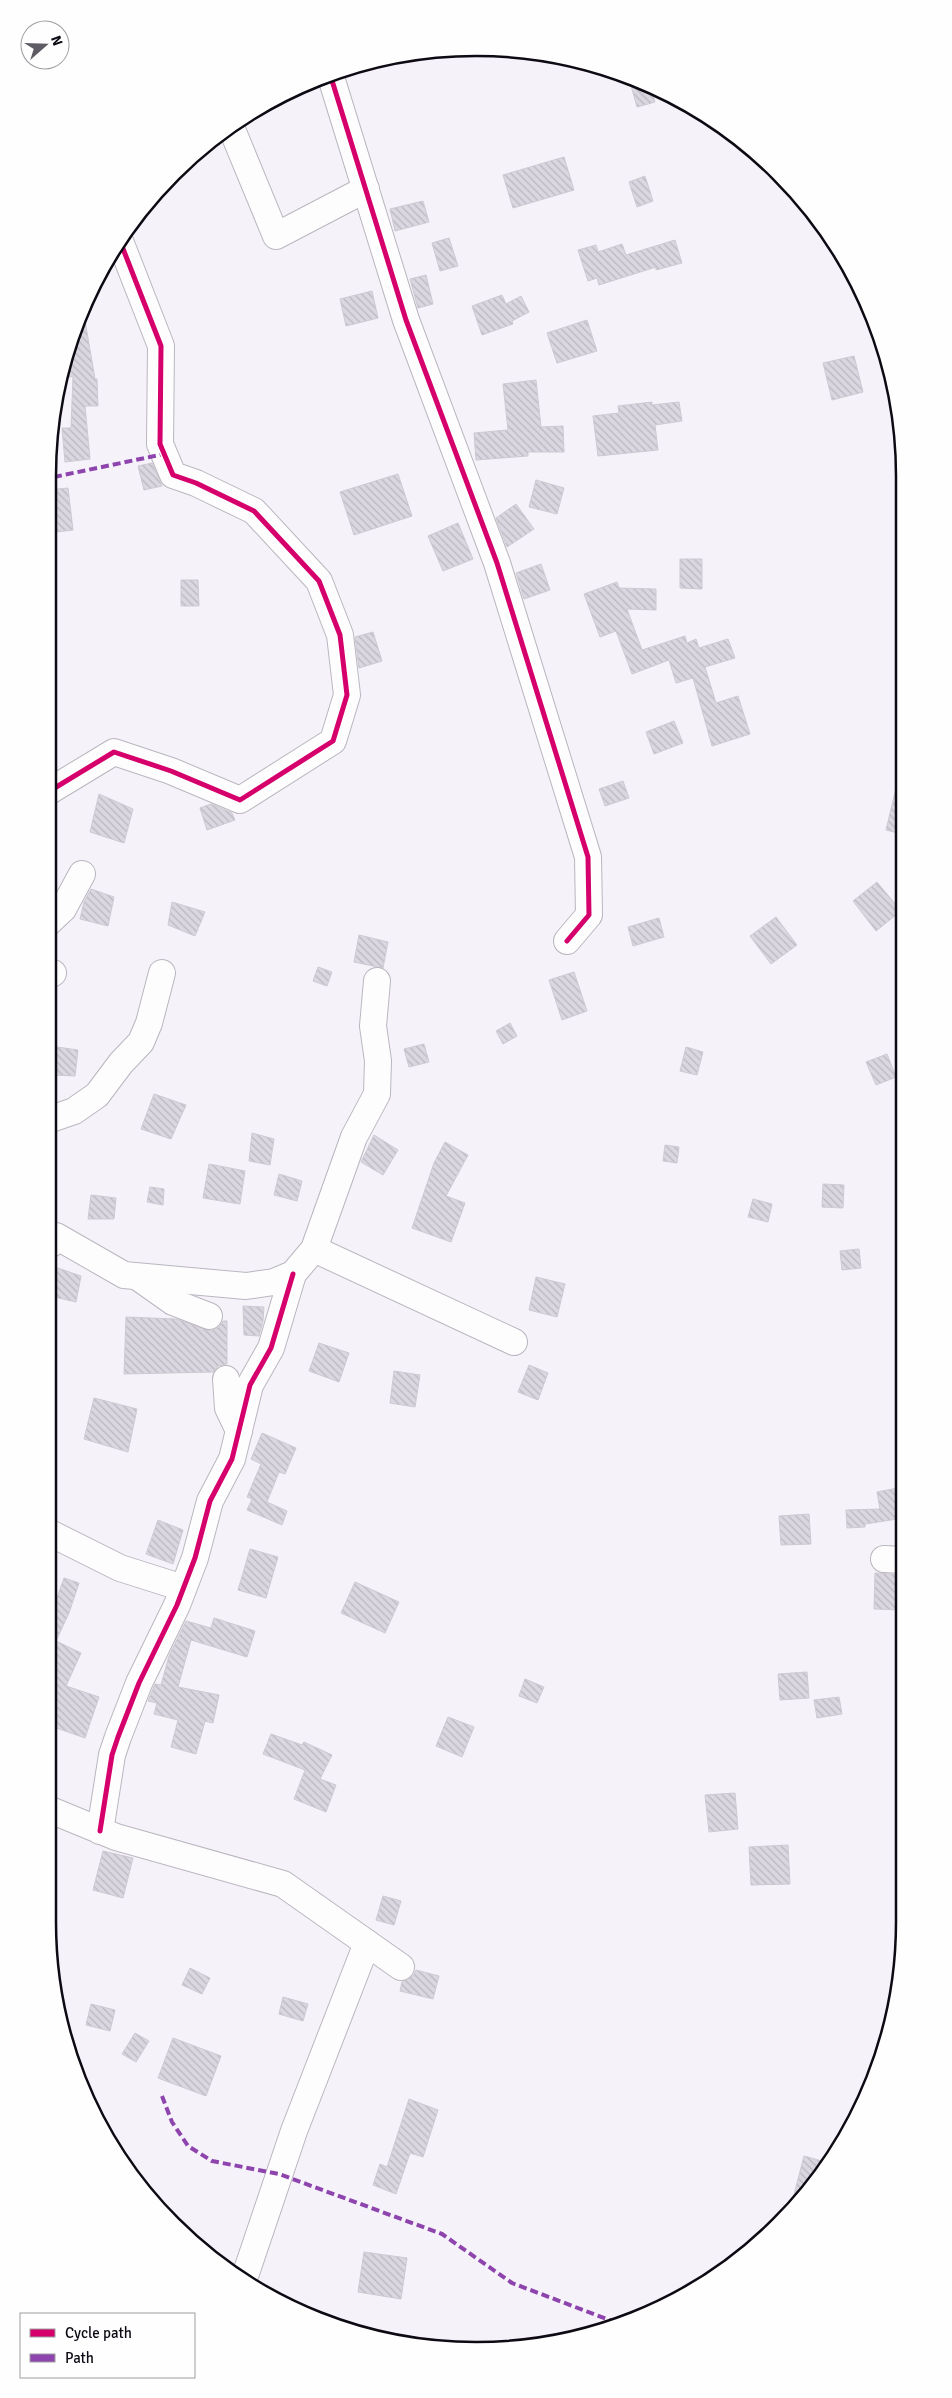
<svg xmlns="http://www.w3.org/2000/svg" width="952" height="2398" font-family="Signika,sans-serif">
<defs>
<pattern id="building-back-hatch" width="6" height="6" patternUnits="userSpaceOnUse" patternTransform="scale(1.25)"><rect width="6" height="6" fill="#dbd7e1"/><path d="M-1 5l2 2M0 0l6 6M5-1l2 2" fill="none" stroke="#bbb7c0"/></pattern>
</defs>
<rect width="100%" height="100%" fill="#f5f2fa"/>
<g fill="url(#building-back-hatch)" stroke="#cdcad2">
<path d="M630,82L652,92L655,102L637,107Z"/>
<path d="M564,157L574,190L513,208L503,175Z"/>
<path d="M645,176L653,201L637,207L629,182Z"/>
<path d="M423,201L429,222L395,231L390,209Z"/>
<path d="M449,238L458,266L440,271L432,243Z"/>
<path d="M675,240L682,263L656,270V267L599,285L597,278L588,281L578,250L596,245L598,252L622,244L626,255Z"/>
<path d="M426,275L433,304L418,308L410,279Z"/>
<path d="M372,291L378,318L346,326L340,299Z"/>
<path d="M502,295L506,304L521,296L529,312L512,321L513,324L482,335L472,306Z"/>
<path d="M83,309L95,379H97L98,406H85L90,459L65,462L62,428H71L73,376L60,380L62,365Z"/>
<path d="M587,320L597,351L557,363L547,333Z"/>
<path d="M854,356L863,392L832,400L823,363Z"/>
<path d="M536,380L541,427L563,426L564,452H528V456L476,460L474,433L508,430L503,384Z"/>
<path d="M652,402V405L679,402L682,421L655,425L658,450L598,456L593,416L619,413L618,406Z"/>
<path d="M152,463L162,486L144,490L138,466Z"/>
<path d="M398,474L412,516L354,535L340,492Z"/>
<path d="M536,480L564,488L557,514L529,507Z"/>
<path d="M68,488L73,530L48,533V490Z"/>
<path d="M516,504L534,529L507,547L496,518Z"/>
<path d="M458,523L473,559L443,571L428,536Z"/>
<path d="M680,559H702V589L680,588Z"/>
<path d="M541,564L550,590L524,599L516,573Z"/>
<path d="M181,580H198L199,606H181Z"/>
<path d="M617,582L619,588L656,589V610L627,609L642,650L685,636L687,643L696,639L699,648L728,639L735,658L705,667L716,703L738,696L750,734L712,746L693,678L676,683L669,660L632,674L616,631L600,637L584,594Z"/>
<path d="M373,632L382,661L359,668L355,637Z"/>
<path d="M674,721L683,743L654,754L646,732Z"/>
<path d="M623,781L629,798L605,806L599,789Z"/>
<path d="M896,788L902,789V834L886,830Z"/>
<path d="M99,794L133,809L124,843L90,832Z"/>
<path d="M211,804L232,813L235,820L207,830L200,808Z"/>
<path d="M877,882L901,911L876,931L853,901Z"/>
<path d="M91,889L114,897L108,926L80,919L84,902Z"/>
<path d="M172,902L205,912L195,936L168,925Z"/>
<path d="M776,917L797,945L771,964L750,936Z"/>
<path d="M659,918L664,937L633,946L628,927Z"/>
<path d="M359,935L388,942L383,968L354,962Z"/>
<path d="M318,967L332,972L327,986L313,981Z"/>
<path d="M574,972L587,1011L562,1020L549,980Z"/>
<path d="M510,1023L517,1036L503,1044L496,1031Z"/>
<path d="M424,1044L429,1062L409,1067L404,1049Z"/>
<path d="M57,1047L78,1050L75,1076L53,1075Z"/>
<path d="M686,1047L703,1052L697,1075L680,1071Z"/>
<path d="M887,1054L896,1077L876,1085L866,1062Z"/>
<path d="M154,1094L186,1105L171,1139L141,1129Z"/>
<path d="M252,1133L274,1139L270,1165L249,1161Z"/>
<path d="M374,1135L398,1150L383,1175L361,1162Z"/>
<path d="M445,1142L468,1155L446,1196L465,1203L451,1242L412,1228L434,1163Z"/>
<path d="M665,1145L679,1147L677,1163L663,1161Z"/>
<path d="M209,1164L245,1171L240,1204L203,1198Z"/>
<path d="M279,1174L302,1181L297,1201L274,1195Z"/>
<path d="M823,1184L844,1185L843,1208L822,1207Z"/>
<path d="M150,1187L164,1189L163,1205L147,1202Z"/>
<path d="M91,1195L116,1198L114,1219H88Z"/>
<path d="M753,1199L772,1204L768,1222L748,1217Z"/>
<path d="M859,1249L861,1268L842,1270L840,1251Z"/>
<path d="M55,1267L81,1276L76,1302L50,1296Z"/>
<path d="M536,1277L565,1284L557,1317L529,1310Z"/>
<path d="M243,1306L264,1307L263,1321L259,1336L244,1335Z"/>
<path d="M126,1317L176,1319L211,1331L219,1327L223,1321H227V1364L218,1366L213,1372L124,1374Z"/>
<path d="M319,1343L349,1353L339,1382L309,1371Z"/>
<path d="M529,1365L548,1373L538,1400L518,1392Z"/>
<path d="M394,1371L420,1375L415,1407L390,1403Z"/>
<path d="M94,1398L137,1409L128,1452L84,1439Z"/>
<path d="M262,1433L296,1448L285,1474L279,1472L267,1502L287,1511L282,1525L247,1510L252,1499L247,1497L261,1464L251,1459Z"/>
<path d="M903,1487L904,1518L865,1524V1527L847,1528L846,1510L880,1509L877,1492Z"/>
<path d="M809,1514L811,1544L781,1545L779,1516Z"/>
<path d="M158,1520L183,1530L173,1564L146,1554Z"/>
<path d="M250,1549L278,1557L266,1598L238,1590Z"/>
<path d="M875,1573L904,1575V1610L874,1609Z"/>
<path d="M64,1578L79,1583L69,1613L56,1641L81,1653L66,1686L99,1697L85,1738L48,1725V1606L53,1609Z"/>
<path d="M355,1582L399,1602L385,1633L341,1613Z"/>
<path d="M214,1618L255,1631L247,1657L191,1640L178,1687L219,1695L213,1723L205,1721L196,1754L171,1747L178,1720L154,1714L157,1703L148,1701L155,1684L161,1685L169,1656L186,1621L211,1628Z"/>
<path d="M807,1672L809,1698L780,1700L778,1674Z"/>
<path d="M525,1679L544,1687L537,1703L519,1696Z"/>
<path d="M839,1697L842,1714L817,1718L814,1700Z"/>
<path d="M448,1717L474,1727L462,1757L436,1746Z"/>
<path d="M271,1734L302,1745L304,1742L332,1755L320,1779L336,1785L326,1812L294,1799L305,1770L263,1754Z"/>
<path d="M735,1793L738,1829L709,1832L705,1795Z"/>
<path d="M788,1845L790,1884L751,1885L749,1847Z"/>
<path d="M103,1851L133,1858L123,1898L93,1890Z"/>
<path d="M383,1896L401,1901L394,1925L376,1920Z"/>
<path d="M190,1968L210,1978L202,1994L182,1985Z"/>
<path d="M416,1970L439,1976L433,1999L400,1991L402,1982L413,1976Z"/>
<path d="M283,1997L308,2004L303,2021L279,2014Z"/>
<path d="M91,2004L115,2010L110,2031L86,2025Z"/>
<path d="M135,2033L149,2041L136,2062L122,2054Z"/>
<path d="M173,2038L221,2056L206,2096L158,2078Z"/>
<path d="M409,2099L438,2110L423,2157L410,2153L396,2194L373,2185L380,2164L387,2167Z"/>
<path d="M804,2156L829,2163L816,2183L791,2206Z"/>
<path d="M364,2252L407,2258L401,2299L358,2292Z"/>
</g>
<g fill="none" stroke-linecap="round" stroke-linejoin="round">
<defs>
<g id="minor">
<path d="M330,74L406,320L497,563L588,857L589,915L567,941"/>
<path d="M231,127L276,236L366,189"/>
<path d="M48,792L114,752L171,771L240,800L333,741L347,695L340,635L319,581L254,511L196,483L173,475L160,444L161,346L120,241"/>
<path d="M48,923L63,909L82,874"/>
<path d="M48,976L53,973"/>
<path d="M48,1120L74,1111L97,1095L121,1063L141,1042L149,1023L162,973"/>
<path d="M48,1243L51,1244L56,1236L124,1275L246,1286L274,1282L293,1274L314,1249L354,1137L377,1094L378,1061L373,1026L377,981"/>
<path d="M314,1249L514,1342"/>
<path d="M139,1278L173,1302L209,1316"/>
<path d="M226,1379L228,1408L239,1431"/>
<path d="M48,1532L120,1568L183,1588"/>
<path d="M884,1559L904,1560"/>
<path d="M48,1809L116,1837L283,1884L401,1967"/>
<path d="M100,1831L112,1755L118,1737L139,1683L177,1605L195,1558L210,1501L232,1459L250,1385L271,1348L293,1274"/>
<path d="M244,2279L294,2131L367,1943"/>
</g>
</defs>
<use href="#minor" stroke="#bab6bf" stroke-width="28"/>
<use href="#minor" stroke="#fefdfe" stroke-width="26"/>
<g stroke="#8e44ad" stroke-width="4" stroke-dasharray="8 4" stroke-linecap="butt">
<path d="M54,477L164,454"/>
<path d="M162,2096L172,2122L188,2146L212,2161L279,2174L442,2234L512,2283L620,2324"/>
</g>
<defs>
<g id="cycleway">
<path d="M330,74L406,320L497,563L588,857L589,915L567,941"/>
<path d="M48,792L114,752L171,771L240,800L333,741L347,695L340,635L319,581L254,511L196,483L173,475L160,444L161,346L120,241"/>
<path d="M100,1831L112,1755L118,1737L139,1683L177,1605L195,1558L210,1501L232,1459L250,1385L271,1348L293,1274"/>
</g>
</defs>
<use href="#cycleway" stroke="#fefefe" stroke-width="8"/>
<use href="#cycleway" stroke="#d6006c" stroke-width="5"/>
</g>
<path d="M0 0H952V2398H0ZM476 56H476A420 420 0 0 1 896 476V1922A420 420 0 0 1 476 2342H476A420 420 0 0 1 56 1922V476A420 420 0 0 1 476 56Z" fill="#fefefe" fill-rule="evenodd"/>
<path fill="none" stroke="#0e0a13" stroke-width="2.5" d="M476 56H476A420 420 0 0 1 896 476V1922A420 420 0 0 1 476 2342H476A420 420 0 0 1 56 1922V476A420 420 0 0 1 476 56Z"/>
<rect x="20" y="2313" width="175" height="65" fill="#fefefe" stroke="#9e9ca0"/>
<rect x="30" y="2329" width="25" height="8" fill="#d6006c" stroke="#9e9ca0"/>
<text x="65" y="2338" font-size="15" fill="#0e0a13">Cycle path</text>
<rect x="30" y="2354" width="25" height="8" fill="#8e44ad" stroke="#9e9ca0"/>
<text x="65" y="2363" font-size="15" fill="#0e0a13">Path</text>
<g transform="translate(45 45) rotate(70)"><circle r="24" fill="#fefefe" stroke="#9e9ca0"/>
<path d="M0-4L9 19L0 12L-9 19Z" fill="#5f5b64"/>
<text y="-8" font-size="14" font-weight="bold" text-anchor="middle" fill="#0e0a13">N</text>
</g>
</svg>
